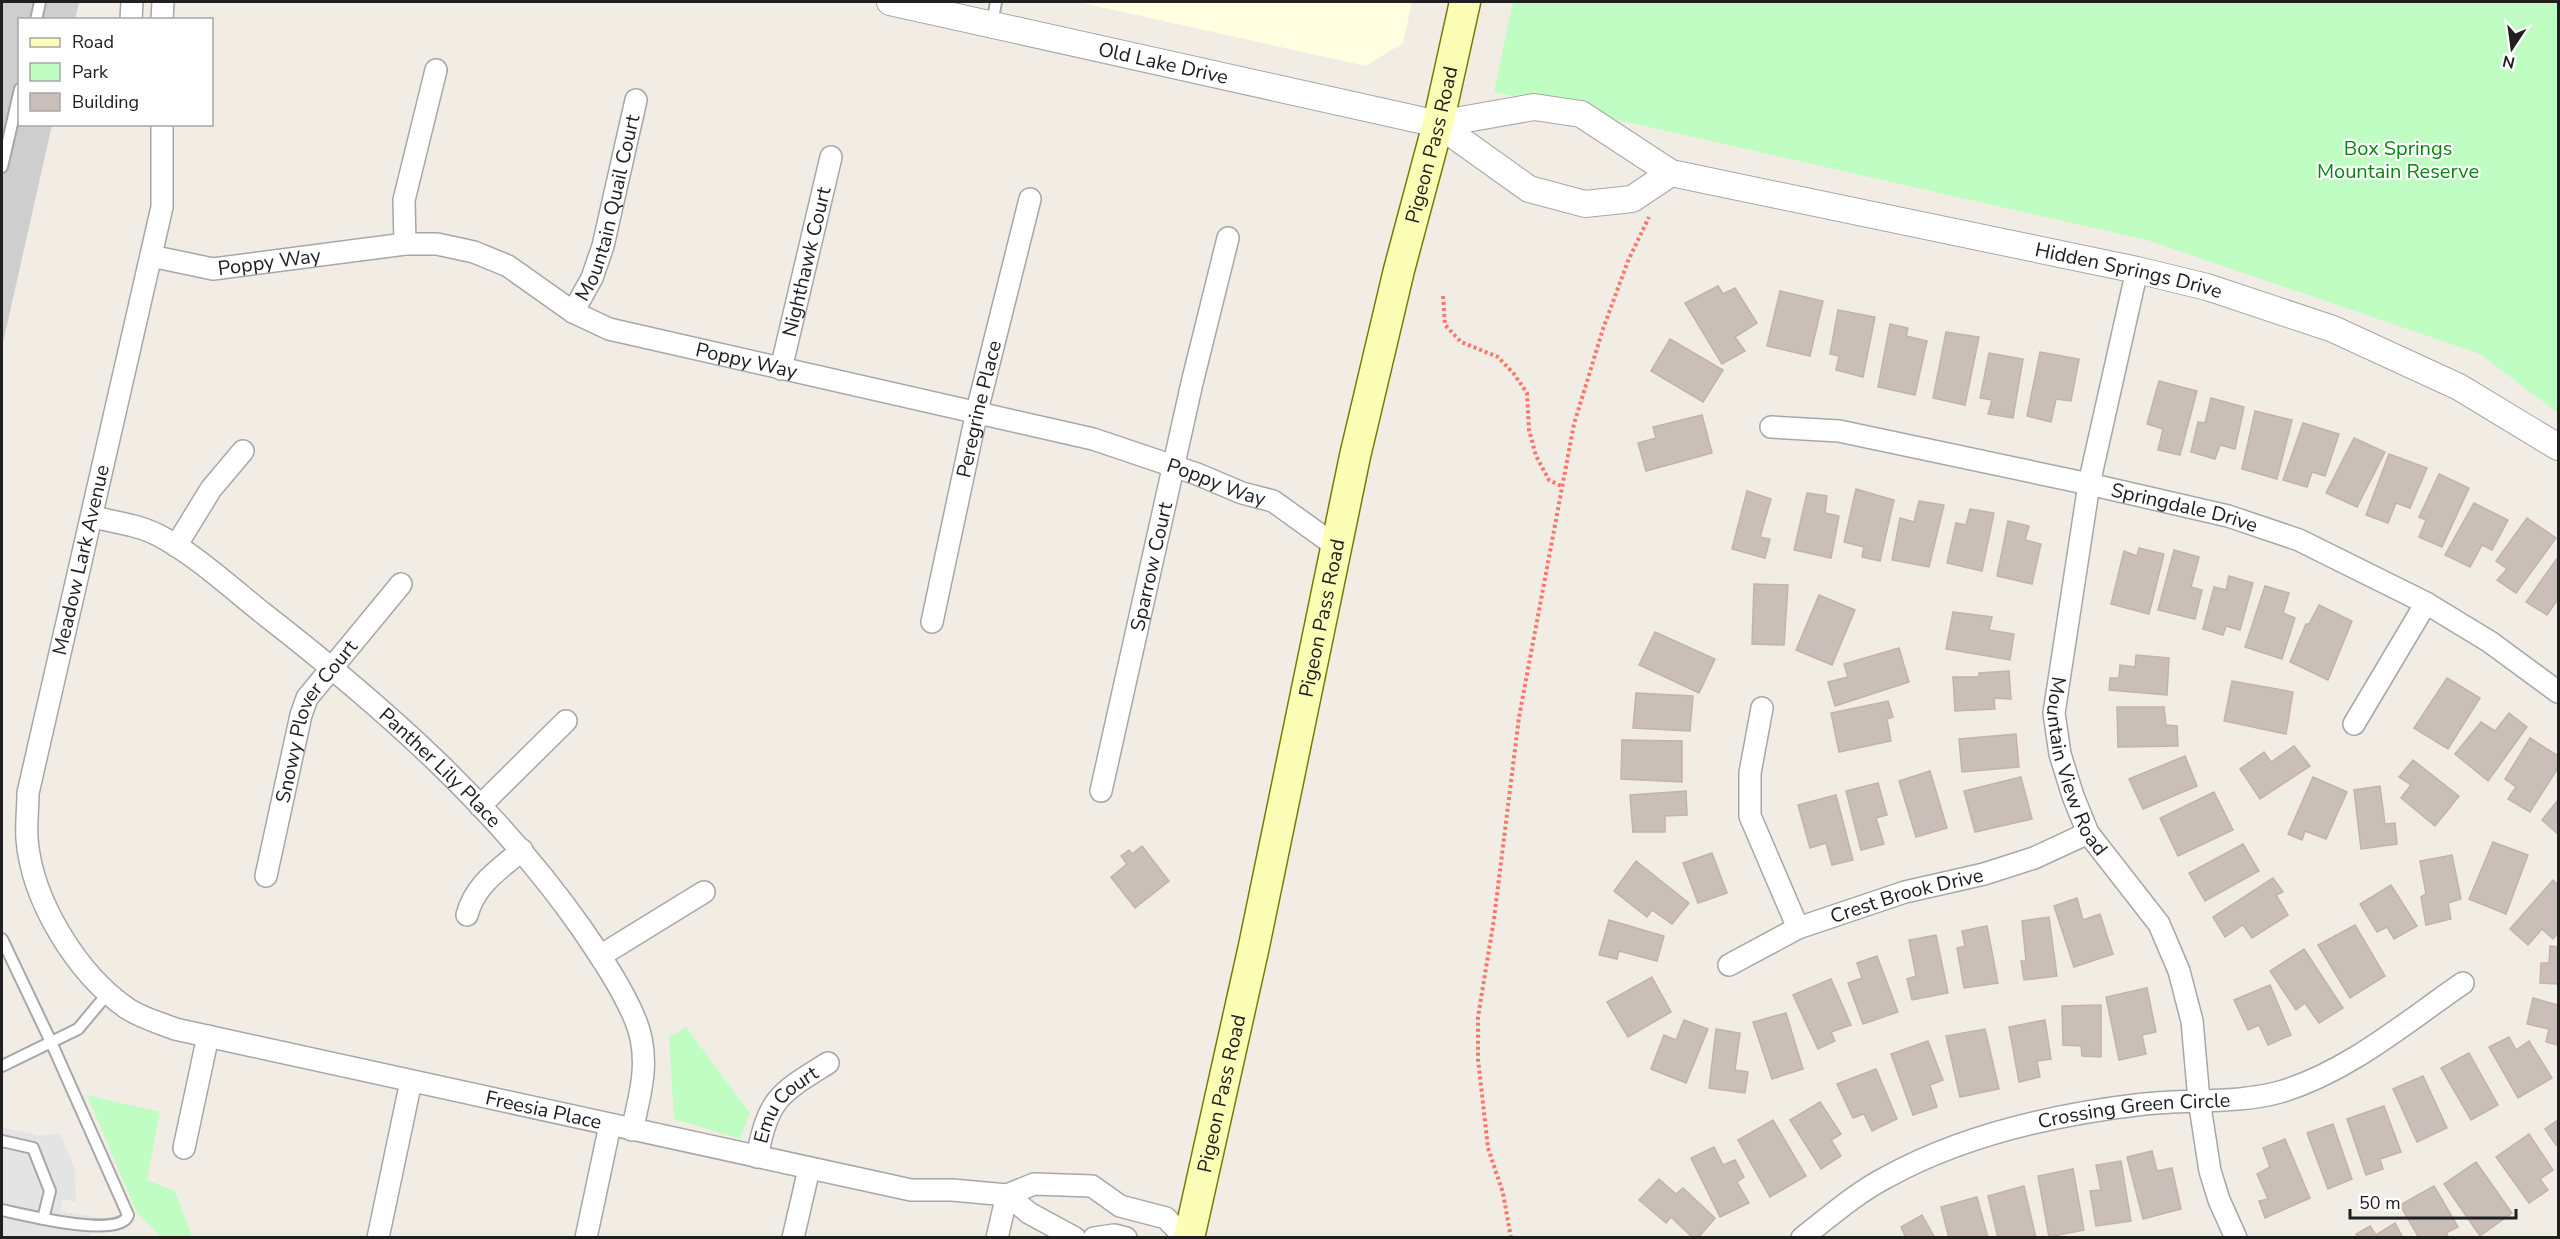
<svg xmlns="http://www.w3.org/2000/svg" width="2560" height="1239" font-family="'Nunito Sans',sans-serif">
<rect width="100%" height="100%" fill="#f1ede5"/>
<path fill="#fffee0" d="M1078,2H1412L1403,43L1366,66Z"/>
<path fill="#cecece" d="M2,2H79L75,19L20,20V124L52,125L2,347Z"/>
<g fill="#c0fdc3">
<path d="M1513,2H2558V413L2480,354L2147,240L1494,92Z"/>
<path d="M686,1027L750,1113L740,1139L674,1119L669,1037Z"/>
<path d="M87,1095L160,1112L147,1180L175,1191L192,1237H161L136,1211Z"/>
</g>
<path fill="#e4e4e4" d="M2,1127L40,1136L60,1133L75,1169L76,1202L63,1199L60,1211L96,1217L89,1237H2Z"/>
<g fill="#c9bfb8" stroke="#c4b3a6" stroke-width="1.5">
<path d="M1718,286L1723,294L1735,288L1757,323L1735,337L1745,351L1722,364L1685,303Z"/>
<path d="M1780,291L1823,301L1810,356L1767,346Z"/>
<path d="M1838,310L1875,317L1863,377L1836,370L1839,356L1830,354Z"/>
<path d="M1890,324L1908,328L1906,336L1927,341L1915,395L1878,387Z"/>
<path d="M1946,332L1979,337L1965,405L1933,398Z"/>
<path d="M1670,339L1723,370L1703,402L1651,371Z"/>
<path d="M2040,352L2079,359L2071,401L2056,399L2051,422L2027,416Z"/>
<path d="M1989,353L2023,359L2013,418L1988,414L1992,400L1980,398Z"/>
<path d="M2159,381L2197,391L2180,455L2158,450L2163,429L2147,424Z"/>
<path d="M2211,398L2244,407L2235,449L2220,445L2215,459L2191,452L2198,422L2205,423Z"/>
<path d="M2255,411L2292,420L2277,479L2242,469Z"/>
<path d="M1702,415L1712,453L1646,471L1638,443L1656,438L1653,427Z"/>
<path d="M2303,423L2339,434L2325,476L2312,472L2307,487L2283,480Z"/>
<path d="M2354,438L2385,452L2357,507L2326,493Z"/>
<path d="M2389,454L2427,468L2410,508L2396,503L2388,523L2366,515Z"/>
<path d="M2439,474L2469,488L2442,547L2419,537L2426,520L2419,517Z"/>
<path d="M1856,489L1894,500L1880,561L1862,557L1864,547L1844,542Z"/>
<path d="M1747,491L1771,499L1760,537L1770,539L1765,558L1732,549Z"/>
<path d="M1807,493L1827,496L1825,513L1839,516L1831,558L1794,550Z"/>
<path d="M1919,501L1944,505L1929,567L1892,560L1900,518L1914,522Z"/>
<path d="M2474,503L2508,520L2492,550L2482,545L2470,567L2445,555Z"/>
<path d="M1970,509L1994,513L1982,571L1947,563L1956,523L1966,525Z"/>
<path d="M2527,518L2556,538L2516,593L2497,580L2507,569L2496,561Z"/>
<path d="M2008,521L2029,526L2025,540L2041,544L2032,584L1997,576Z"/>
<path d="M2139,548L2164,554L2149,614L2111,604L2124,551L2137,556Z"/>
<path d="M2174,550L2199,557L2191,587L2202,590L2195,619L2158,610Z"/>
<path d="M2558,557V599L2547,615L2526,602Z"/>
<path d="M2229,576L2253,583L2240,630L2226,626L2223,635L2203,629L2214,587L2226,590Z"/>
<path d="M1754,584L1788,585L1784,645L1752,644Z"/>
<path d="M2265,586L2289,593L2283,613L2295,618L2282,659L2245,647Z"/>
<path d="M1819,595L1855,610L1832,665L1796,650Z"/>
<path d="M2319,605L2352,621L2328,680L2290,662L2306,624H2309Z"/>
<path d="M1953,612L1992,617L1989,630L2014,634L2010,660L1946,649Z"/>
<path d="M1655,632L1715,659L1699,693L1639,665Z"/>
<path d="M1899,648L1909,682L1835,706L1828,682L1848,677L1844,664Z"/>
<path d="M2136,655L2169,658L2167,695L2109,690L2110,678H2119L2120,665L2135,667Z"/>
<path d="M2009,671L2011,699L1994,698L1995,709L1955,711L1953,677H1979V673Z"/>
<path d="M2447,678L2480,698L2448,749L2414,728Z"/>
<path d="M2232,681L2293,692L2286,734L2224,721Z"/>
<path d="M1636,693L1693,696L1690,731L1633,728Z"/>
<path d="M1888,701L1893,717L1887,719L1891,741L1839,752L1831,713Z"/>
<path d="M2117,707H2164L2166,725L2177,726L2178,746L2118,747Z"/>
<path d="M2509,713L2527,727L2488,781L2455,754L2481,722L2495,731Z"/>
<path d="M2016,734L2019,767L1962,772L1959,739Z"/>
<path d="M2530,738L2558,756V768L2530,812L2508,799L2516,787L2505,779Z"/>
<path d="M1622,740L1682,741V782L1621,779Z"/>
<path d="M2294,746L2310,766L2260,799L2240,769L2264,752L2271,762Z"/>
<path d="M2185,756L2197,786L2143,809L2129,779Z"/>
<path d="M2413,760L2459,796L2435,826L2401,798L2411,785L2399,777Z"/>
<path d="M1930,771L1947,828L1916,837L1899,781Z"/>
<path d="M2021,777L2032,819L1975,832L1964,791Z"/>
<path d="M2313,777L2347,792L2326,839L2305,831L2302,840L2288,834Z"/>
<path d="M1878,783L1887,815L1876,818L1884,844L1861,850L1846,791Z"/>
<path d="M2380,786L2385,824L2395,823L2397,844L2361,849L2354,790Z"/>
<path d="M1686,791L1687,815L1665,816V832H1633L1630,795Z"/>
<path d="M2214,792L2233,830L2178,856L2160,818Z"/>
<path d="M1836,795L1853,860L1832,865L1826,843L1810,848L1798,805Z"/>
<path d="M2558,800V834L2542,820Z"/>
<path d="M2493,842L2528,855L2506,914L2469,899Z"/>
<path d="M2243,844L2259,871L2205,901L2189,873Z"/>
<path d="M1142,846L1169,881L1135,908L1111,877L1127,864L1121,856L1129,850L1132,854Z"/>
<path d="M1712,853L1727,893L1698,903L1683,863Z"/>
<path d="M2452,855L2461,899L2448,903L2451,919L2426,925L2421,897L2426,894L2420,861Z"/>
<path d="M1636,861L1689,903L1672,924L1652,910L1647,917L1614,891Z"/>
<path d="M2273,878L2283,892L2276,895L2288,915L2252,938L2243,925L2225,937L2213,917Z"/>
<path d="M2553,880L2558,885V933L2553,939L2542,929L2528,945L2510,929Z"/>
<path d="M2391,885L2417,926L2394,939L2387,927L2377,932L2360,904Z"/>
<path d="M2077,898L2083,920L2100,914L2113,954L2074,967L2054,906Z"/>
<path d="M2049,917L2057,976L2024,980L2021,961H2026L2022,921Z"/>
<path d="M1609,920L1664,936L1657,961L1619,951L1617,959L1599,955Z"/>
<path d="M2355,925L2385,976L2350,998L2318,945Z"/>
<path d="M1987,926L1998,983L1964,988L1957,948L1965,946L1962,931Z"/>
<path d="M1936,935L1948,993L1912,1000L1907,979L1916,976L1909,940Z"/>
<path d="M2550,946L2558,947V984L2540,983L2541,963H2549Z"/>
<path d="M2304,949L2343,1008L2319,1023L2305,1003L2296,1010L2270,971Z"/>
<path d="M1877,956L1898,1012L1863,1024L1848,983L1862,978L1857,963Z"/>
<path d="M1652,977L1671,1012L1628,1037L1607,1002Z"/>
<path d="M1831,979L1851,1025L1831,1032L1835,1041L1818,1049L1793,995Z"/>
<path d="M2270,985L2291,1035L2268,1045L2259,1025L2248,1030L2234,1000Z"/>
<path d="M2147,988L2156,1032L2142,1035L2146,1054L2119,1060L2106,997Z"/>
<path d="M2533,998L2558,1005V1045L2546,1042L2549,1029L2527,1024Z"/>
<path d="M2101,1005V1057L2082,1056L2081,1046L2063,1045L2062,1006Z"/>
<path d="M1786,1013L1803,1069L1772,1079L1753,1022Z"/>
<path d="M1684,1020L1708,1029L1686,1083L1651,1069L1664,1035L1676,1040Z"/>
<path d="M2045,1020L2051,1059L2037,1061L2040,1077L2019,1082L2009,1027Z"/>
<path d="M1716,1029L1740,1033L1735,1070L1748,1072L1745,1093L1709,1088Z"/>
<path d="M1985,1029L1999,1089L1960,1097L1946,1036Z"/>
<path d="M2509,1037L2516,1050L2529,1041L2552,1078L2518,1098L2489,1047Z"/>
<path d="M1928,1041L1943,1080L1930,1085L1937,1107L1913,1115L1891,1054Z"/>
<path d="M2469,1053L2498,1105L2471,1120L2441,1068Z"/>
<path d="M1876,1069L1897,1119L1872,1131L1864,1114L1853,1118L1837,1084Z"/>
<path d="M2423,1076L2447,1128L2417,1142L2393,1089Z"/>
<path d="M1820,1102L1841,1134L1831,1140L1841,1156L1821,1169L1790,1120Z"/>
<path d="M2384,1106L2401,1152L2380,1159L2383,1169L2366,1175L2347,1119Z"/>
<path d="M1773,1120L1806,1176L1770,1197L1738,1140Z"/>
<path d="M2558,1120V1144L2556,1145L2545,1129Z"/>
<path d="M2333,1124L2352,1179L2328,1189L2307,1133Z"/>
<path d="M2529,1134L2553,1170L2540,1179L2548,1190L2529,1203L2496,1157Z"/>
<path d="M2285,1139L2310,1198L2265,1218L2259,1201L2268,1199L2257,1174L2270,1167L2263,1148Z"/>
<path d="M1714,1147L1723,1165L1735,1160L1744,1177L1737,1182L1749,1203L1720,1217L1691,1158Z"/>
<path d="M2152,1151L2157,1171L2172,1168L2181,1209L2143,1219L2127,1157Z"/>
<path d="M2121,1161L2131,1221L2096,1226L2090,1191L2101,1190L2096,1165Z"/>
<path d="M2476,1162L2512,1213L2480,1236L2444,1184Z"/>
<path d="M2073,1169L2084,1230L2049,1237L2038,1176Z"/>
<path d="M1659,1179L1676,1194L1683,1188L1715,1218L1698,1238H1693L1671,1217L1666,1223L1639,1200Z"/>
<path d="M2024,1186L2036,1238H1998L1988,1196Z"/>
<path d="M2434,1186L2458,1227L2446,1233L2449,1238H2419L2400,1205Z"/>
<path d="M1977,1197L1988,1238H1949L1941,1207Z"/>
<path d="M1922,1215L1935,1238H1906L1901,1227Z"/>
<path d="M2395,1223L2403,1238H2358L2356,1234L2370,1226L2376,1235Z"/>
</g>
<g fill="none" stroke-linecap="round" stroke-linejoin="round">
<defs>
<g id="service">
<path d="M36,20L40,2"/>
<path d="M992,24L996,2"/>
<path d="M2,167L20,89"/>
<path d="M2,939L51,1042L128,1215C121,1239 25,1215 2,1210"/>
<path d="M2,1066L78,1029L109,992"/>
<path d="M2,1141L33,1148L50,1191L43,1219"/>
</g>
<g id="minor">
<path d="M131,20L132,2"/>
<path d="M162,20L163,2"/>
<path id="s1" d="M162,124V207L28,793C28,808 26,824 27,839C32,901 77,974 128,1009C142,1018 160,1023 175,1029L911,1190H952L1007,1195L1034,1184L1092,1186L1120,1206L1166,1218L1185,1238"/>
<path d="M405,244L404,200L436,70"/>
<path id="s2" d="M151,256L213,269L405,244H437L474,252L508,266L573,312L609,329L1093,439L1197,474L1242,493L1273,501L1337,547"/>
<path id="s3" d="M2137,270L2089,484L2054,713L2060,754L2073,796L2088,833L2159,924L2179,971L2192,1021L2199,1100L2210,1171L2219,1200L2236,1238"/>
<path id="s4" d="M573,312L592,278L603,246L636,100"/>
<path id="s5" d="M781,369L831,157"/>
<path id="s6" d="M1771,427L1839,431L2089,484L2228,516L2299,540L2426,603L2490,642L2558,692"/>
<path id="s7" d="M93,517C115,522 138,525 158,535C196,555 230,587 264,614C381,705 496,806 582,929C601,957 622,988 635,1019C651,1057 641,1092 632,1130"/>
<path d="M176,546L211,489L243,451"/>
<path id="s8" d="M932,622L977,411L1030,199"/>
<path d="M1762,708L1750,773V816L1798,928"/>
<path d="M2354,724L2426,603"/>
<path id="s9" d="M1101,791L1192,383L1228,238"/>
<path d="M480,806L566,721"/>
<path id="s10" d="M266,876L301,715L307,698L401,584"/>
<path d="M467,915C475,884 499,870 522,850"/>
<path d="M600,956L704,892"/>
<path id="s11" d="M1729,965L1798,928L1905,892L1984,874L2034,858L2088,833"/>
<path d="M184,1148L208,1036"/>
<path id="s12" d="M757,1157C769,1097 779,1094 828,1063"/>
<path d="M1007,1195L1029,1213L1075,1238"/>
<path d="M378,1238L411,1081"/>
<path d="M586,1238L610,1125"/>
<path d="M793,1238L809,1169"/>
<path d="M997,1238L1007,1195"/>
<path d="M1094,1238L1114,1235L1126,1238"/>
<path id="s13" d="M1802,1238C1829,1217 1856,1193 1887,1177C1965,1134 2057,1114 2144,1104C2189,1099 2236,1104 2280,1092C2348,1072 2406,1022 2463,983"/>
</g>
<g id="tertiary">
<path id="s14" d="M890,2L1438,124L1534,107L1581,114L1671,173L2137,270L2207,287L2333,329L2459,387L2558,447"/>
<path d="M1438,124L1529,189L1585,204L1632,199L1671,173"/>
</g>
<g id="secondary">
<path id="s15" d="M1189,1238L1254,946L1355,456L1399,270L1438,124L1465,2"/>
</g>
</defs>
<use href="#service" stroke="#a7a7a7" stroke-width="14"/>
<use href="#minor" stroke="#a7a7a7" stroke-width="24"/>
<use href="#tertiary" stroke="#a7a7a7" stroke-width="28"/>
<use href="#secondary" stroke="#737d00" stroke-width="33"/>
<g stroke="#ff7468" stroke-width="4" stroke-dasharray="3 3" stroke-linecap="butt">
<path d="M1443,296L1445,325L1461,342L1498,357L1514,374L1527,393L1529,430L1536,456L1549,480L1563,487"/>
<path d="M1511,1238L1503,1193L1488,1148L1478,1059V1017L1494,919L1519,717L1574,424L1603,329L1628,261L1649,217"/>
</g>
<use href="#service" stroke="#fff" stroke-width="10"/>
<use href="#minor" stroke="#fff" stroke-width="21"/>
<use href="#tertiary" stroke="#fff" stroke-width="26"/>
<use href="#secondary" stroke="#fcfeb6" stroke-width="30"/>
</g>
<g text-anchor="middle" dominant-baseline="central" stroke-width="4.5" stroke-linejoin="round" paint-order="stroke">
<g font-size="20" fill="#202020" stroke="#fff">
<text stroke="none"><textPath href="#s14" startOffset="280">Old Lake Drive</textPath></text>
<text stroke="none"><textPath href="#s15" startOffset="1120">Pigeon Pass Road</textPath></text>
<text stroke="none"><textPath href="#s4" startOffset="111">Mountain Quail Court</textPath></text>
<text stroke="none"><textPath href="#s2" startOffset="120">Poppy Way</textPath></text>
<text stroke="none"><textPath href="#s5" startOffset="110">Nighthawk Court</textPath></text>
<text stroke="none"><textPath href="#s14" startOffset="1282">Hidden Springs Drive</textPath></text>
<text stroke="none"><textPath href="#s2" startOffset="624">Poppy Way</textPath></text>
<text stroke="none"><textPath href="#s8" startOffset="218">Peregrine Place</textPath></text>
<text stroke="none"><textPath href="#s2" startOffset="1110">Poppy Way</textPath></text>
<text stroke="none"><textPath href="#s6" startOffset="422">Springdale Drive</textPath></text>
<text transform="translate(81 560) rotate(-77)">Meadow Lark Avenue</text>
<text stroke="none"><textPath href="#s9" startOffset="230">Sparrow Court</textPath></text>
<text stroke="none"><textPath href="#s15" startOffset="634">Pigeon Pass Road</textPath></text>
<text stroke="none"><textPath href="#s10" startOffset="165">Snowy Plover Court</textPath></text>
<text stroke="none"><textPath href="#s3" startOffset="508">Mountain View Road</textPath></text>
<text stroke="none"><textPath href="#s7" startOffset="434">Panther Lily Place</textPath></text>
<text stroke="none"><textPath href="#s11" startOffset="192">Crest Brook Drive</textPath></text>
<text stroke="none"><textPath href="#s15" startOffset="148">Pigeon Pass Road</textPath></text>
<text stroke="none"><textPath href="#s12" startOffset="62">Emu Court</textPath></text>
<text stroke="none"><textPath href="#s1" startOffset="1362">Freesia Place</textPath></text>
<text stroke="none"><textPath href="#s13" startOffset="363">Crossing Green Circle</textPath></text>
</g>
<g font-size="20" fill="#04870c" stroke="#fff">
<text x="2398" y="148">Box Springs<tspan x="2398" dy="23">Mountain Reserve</tspan></text>
</g>
</g>
<rect width="2560" height="1239" fill="none" stroke="#202020" stroke-width="6"/>
<rect x="18" y="18" width="195" height="108" fill="#ffffff" stroke="#a6a6a6" stroke-width="1.5"/>
<rect x="30" y="38" width="30" height="9" fill="#fcfeb6" stroke="#a6a6a6" stroke-width="1.5"/>
<text x="72" y="48" font-size="18" fill="#202020">Road</text>
<rect x="30" y="63" width="30" height="18" fill="#c0fdc3" stroke="#a6a6a6" stroke-width="1.5"/>
<text x="72" y="78" font-size="18" fill="#202020">Park</text>
<rect x="30" y="93" width="30" height="18" fill="#c9bfb8" stroke="#a6a6a6" stroke-width="1.5"/>
<text x="72" y="108" font-size="18" fill="#202020">Building</text>
<g transform="translate(2512 48) rotate(193)" stroke="#ffffff" stroke-width="4.5" paint-order="stroke">
<path d="M0-4.5L10 22L0 15L-10 22Z" fill="#202020"/>
<text y="-9" font-size="16" font-weight="bold" text-anchor="middle" fill="#202020">N</text>
</g>
<path d="M2350 1209v9h166v-9" fill="none" stroke="#202020" stroke-width="3"/>
<text x="2359" y="1209" font-size="18" fill="#202020" stroke="#ffffff" stroke-width="4.5" paint-order="stroke">50 m</text>
</svg>
